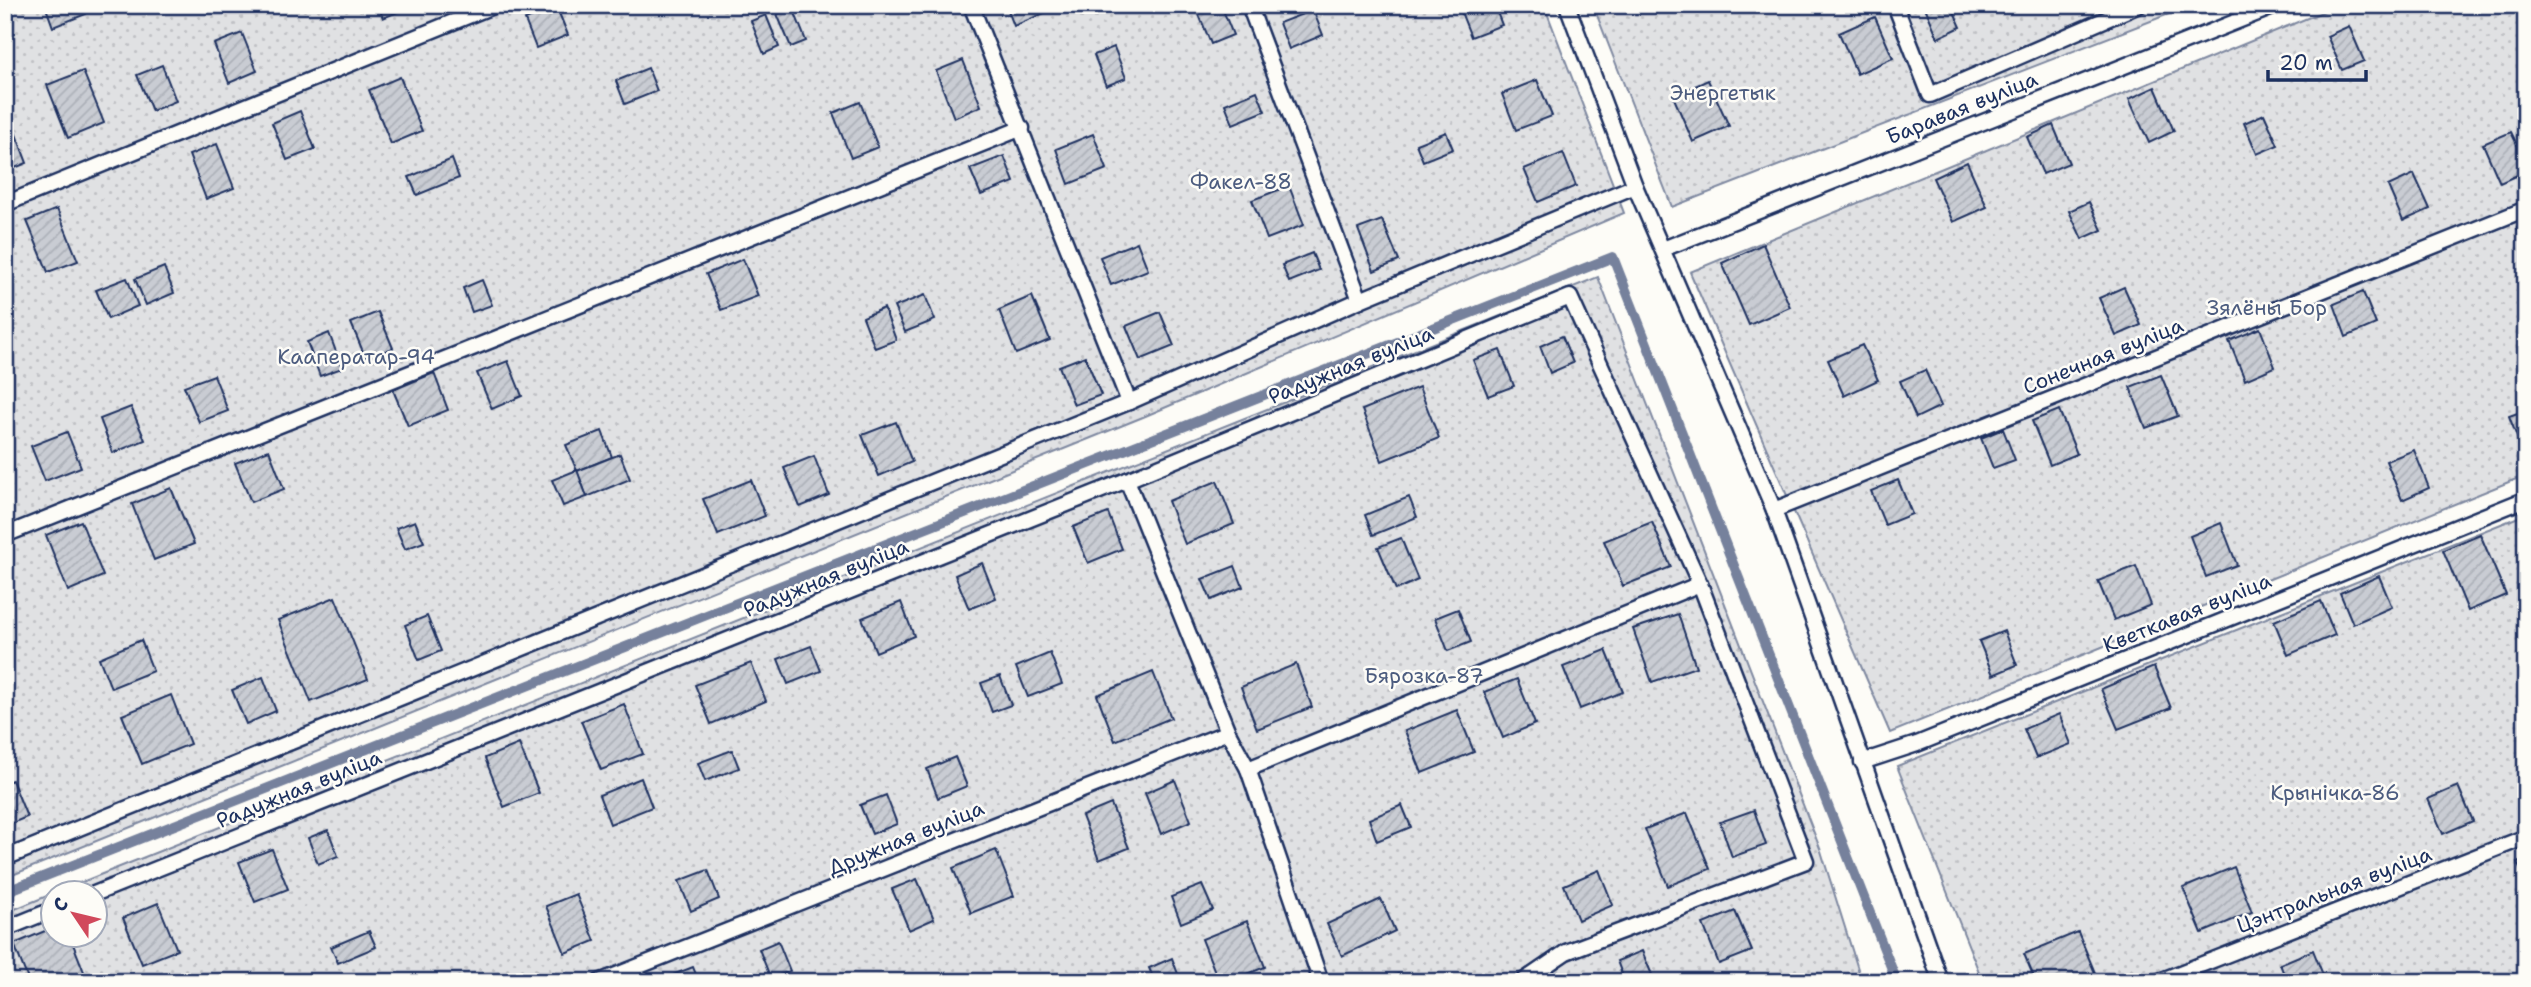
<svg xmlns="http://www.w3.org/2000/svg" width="2531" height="987" font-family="'Shantell Sans',sans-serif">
<defs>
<pattern id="garden-dots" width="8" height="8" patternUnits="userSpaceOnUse" patternTransform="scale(1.75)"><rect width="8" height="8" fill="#e0e1e3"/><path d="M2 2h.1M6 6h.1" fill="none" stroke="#c0c1c5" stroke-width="1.8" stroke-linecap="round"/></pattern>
<pattern id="building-hatch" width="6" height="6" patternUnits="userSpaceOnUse" patternTransform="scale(1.75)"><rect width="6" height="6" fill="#c9ccd3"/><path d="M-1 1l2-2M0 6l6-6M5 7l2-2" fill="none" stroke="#acb0b8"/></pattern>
</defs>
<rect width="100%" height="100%" fill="#fdfcf7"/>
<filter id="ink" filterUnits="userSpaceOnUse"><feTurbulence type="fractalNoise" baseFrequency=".0143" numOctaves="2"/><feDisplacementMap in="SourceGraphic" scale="14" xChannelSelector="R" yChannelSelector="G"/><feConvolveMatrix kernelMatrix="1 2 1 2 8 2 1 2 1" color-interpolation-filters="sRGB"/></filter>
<g filter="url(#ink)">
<g fill="url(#garden-dots)" stroke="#7e88a0" stroke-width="2">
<path d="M5,5H1544L1624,213L1143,417L5,878Z"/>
<path d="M1593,5H2192L1672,207Z"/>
<path d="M2339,5H2526V475L1890,733L1690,272Z"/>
<path d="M1598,277L1821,851L1862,982H5V913L52,894V934H94V892H57Z"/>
<path d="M2526,514V982H1983L1897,766Z"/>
</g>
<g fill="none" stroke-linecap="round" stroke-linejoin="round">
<path stroke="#76819c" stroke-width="10" d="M5,892L1613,257L1897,982"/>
</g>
<g fill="url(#building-hatch)" stroke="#1b2f5e" stroke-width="2">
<path d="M45,5H83L86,14L53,27Z"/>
<path d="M378,5H415L383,18Z"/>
<path d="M1006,5H1053L1054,9L1014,26Z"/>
<path d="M1195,5H1221L1233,35L1211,44Z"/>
<path d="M1464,5H1494L1502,25L1471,37L1459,7Z"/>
<path d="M1924,5H1951L1961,27L1938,38Z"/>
<path d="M557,8L568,35L536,48L525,20Z"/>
<path d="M793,8L806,41L791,47L777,14Z"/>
<path d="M1313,10L1323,35L1289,49L1279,23Z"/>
<path d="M766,15L779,47L764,54L751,21Z"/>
<path d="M1875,17L1893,58L1857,74L1839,33Z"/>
<path d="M2349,26L2364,61L2342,70L2327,36Z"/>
<path d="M242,33L257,71L229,83L214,44Z"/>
<path d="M1114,47L1126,78L1106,86L1094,55Z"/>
<path d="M963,60L981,106L954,118L936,71Z"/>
<path d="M162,65L176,101L152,111L137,75Z"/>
<path d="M648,68L657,91L625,104L616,81Z"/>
<path d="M83,71L104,123L68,138L47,85Z"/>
<path d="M400,77L422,131L391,144L369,90Z"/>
<path d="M1537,80L1552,116L1516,130L1502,94Z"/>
<path d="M1708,80L1729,126L1693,142L1673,96Z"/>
<path d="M2155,87L2174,131L2149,143L2129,99Z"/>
<path d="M1257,91L1265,111L1233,124L1225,104Z"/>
<path d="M860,102L878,147L851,158L833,113Z"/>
<path d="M300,111L315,149L287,160L272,123Z"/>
<path d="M2264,114L2278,145L2257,154L2244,123Z"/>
<path d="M2053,125L2069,163L2043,174L2027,137Z"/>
<path d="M14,129L27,163L5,172V132Z"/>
<path d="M1446,132L1453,149L1423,161L1416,144Z"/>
<path d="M2511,132L2526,163V171L2500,183L2483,144Z"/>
<path d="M1093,134L1107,169L1069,184L1056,149Z"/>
<path d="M217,144L234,188L206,199L189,155Z"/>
<path d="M1563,153L1576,186L1538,202L1524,169Z"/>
<path d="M1004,156L1014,182L981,195L970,169Z"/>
<path d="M452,159L459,178L417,195L409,177Z"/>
<path d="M1967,162L1987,207L1953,222L1933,178Z"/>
<path d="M2414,174L2430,209L2403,221L2388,186Z"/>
<path d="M1289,186L1304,225L1267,239L1252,200Z"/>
<path d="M2089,202L2102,230L2082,239L2069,211Z"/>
<path d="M57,209L78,261L48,272L27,221Z"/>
<path d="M1382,220L1399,261L1374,271L1358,229Z"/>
<path d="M2526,224V249L2517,227Z"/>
<path d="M1137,242L1148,270L1111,285L1100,257Z"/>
<path d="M1763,244L1790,307L1749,325L1722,263Z"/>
<path d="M1312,253L1319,270L1289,282L1282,265Z"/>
<path d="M743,259L758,296L721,310L706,274Z"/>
<path d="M164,267L174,293L146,305L135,279Z"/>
<path d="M127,278L138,306L108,319L96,290Z"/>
<path d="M482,280L492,305L472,312L463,288Z"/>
<path d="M2124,287L2141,325L2116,336L2099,298Z"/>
<path d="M2363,292L2376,324L2346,337L2334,304Z"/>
<path d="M925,295L935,320L905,332L894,307Z"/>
<path d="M1032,296L1050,340L1016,354L999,310Z"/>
<path d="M884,308L896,340L875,348L863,317Z"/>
<path d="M378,312L393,348L366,359L351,323Z"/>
<path d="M1160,312L1174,346L1140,360L1126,326Z"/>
<path d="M2260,328L2275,367L2245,380L2229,341Z"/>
<path d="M329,333L342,368L320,376L307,342Z"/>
<path d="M1562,336L1573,363L1550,373L1540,346Z"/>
<path d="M1862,345L1878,380L1844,396L1828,360Z"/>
<path d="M1500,350L1514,386L1488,396L1473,360Z"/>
<path d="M1085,356L1101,395L1074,405L1059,366Z"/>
<path d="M508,361L522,396L492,409L477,373Z"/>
<path d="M1925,370L1941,406L1916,418L1900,381Z"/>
<path d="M434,373L448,410L408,426L393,390Z"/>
<path d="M214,375L228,411L199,422L184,386Z"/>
<path d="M2161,375L2178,416L2146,428L2130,387Z"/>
<path d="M1419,387L1439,438L1382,461L1362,410Z"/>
<path d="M131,407L145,440L113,453L100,419Z"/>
<path d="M2059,410L2077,454L2050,465L2032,421Z"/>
<path d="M2526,410V448L2522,450L2509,416Z"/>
<path d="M896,422L912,462L879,476L862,435Z"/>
<path d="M2003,429L2015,460L1993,468L1981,438Z"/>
<path d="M602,431L612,457L577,471L566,445Z"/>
<path d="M67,432L81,467L45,481L31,446Z"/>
<path d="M269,450L284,489L251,502L235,463Z"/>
<path d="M2414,450L2429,488L2402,500L2386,461Z"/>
<path d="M620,454L630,479L587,497L577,471Z"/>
<path d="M814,456L829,495L800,507L784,468Z"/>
<path d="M577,470L587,497L563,506L552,480Z"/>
<path d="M751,480L765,516L718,535L703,499Z"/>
<path d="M1898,480L1912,514L1885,525L1871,491Z"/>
<path d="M1217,481L1234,524L1185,544L1168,501Z"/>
<path d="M171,488L194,544L154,560L132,504Z"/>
<path d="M1409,497L1417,517L1373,535L1365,515Z"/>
<path d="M1108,513L1122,549L1088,563L1073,527Z"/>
<path d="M81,521L103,576L68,591L46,535Z"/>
<path d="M415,521L424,542L405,549L396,528Z"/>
<path d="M1652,522L1671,567L1623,586L1604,541Z"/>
<path d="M2221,523L2237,565L2206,577L2190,536Z"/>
<path d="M2480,534L2506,595L2468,611L2443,550Z"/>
<path d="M1401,538L1418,580L1396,590L1378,547Z"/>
<path d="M982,563L996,598L969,609L955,575Z"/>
<path d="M1235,566L1243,587L1211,600L1202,579Z"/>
<path d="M2136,566L2151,605L2114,620L2098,581Z"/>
<path d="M2379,576L2392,607L2353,624L2340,593Z"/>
<path d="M335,597L368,679L311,702L278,620Z"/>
<path d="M2321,601L2335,635L2288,655L2274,621Z"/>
<path d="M901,602L914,636L876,652L862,618Z"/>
<path d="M1458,609L1471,642L1448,651L1435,618Z"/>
<path d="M1678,614L1696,667L1652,682L1633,629Z"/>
<path d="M427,616L441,651L419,660L405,625Z"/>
<path d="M2004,631L2017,665L1993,675L1979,641Z"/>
<path d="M141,640L153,671L111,688L99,658Z"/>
<path d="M811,646L821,671L788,684L778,659Z"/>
<path d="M1606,650L1623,692L1580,709L1563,667Z"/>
<path d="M1050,653L1062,684L1028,697L1016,667Z"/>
<path d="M751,663L766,701L711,724L695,685Z"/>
<path d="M1296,664L1312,707L1257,729L1241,687Z"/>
<path d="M2154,667L2171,708L2118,729L2101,689Z"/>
<path d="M1153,672L1171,718L1115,741L1097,695Z"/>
<path d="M1000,676L1011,705L992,712L981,683Z"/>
<path d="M263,677L276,711L246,724L232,690Z"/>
<path d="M1517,679L1535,724L1503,738L1484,692Z"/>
<path d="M171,695L190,744L142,764L122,715Z"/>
<path d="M624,704L643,754L601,770L581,721Z"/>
<path d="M1457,710L1474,752L1422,773L1405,731Z"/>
<path d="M2059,714L2071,744L2036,758L2024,729Z"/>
<path d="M519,744L539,793L504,807L485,758Z"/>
<path d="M732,750L739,768L705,781L698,763Z"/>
<path d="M955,757L967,786L938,798L927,769Z"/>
<path d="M641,778L652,807L610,824L599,795Z"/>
<path d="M12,780L27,817L5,826V783Z"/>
<path d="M1175,780L1191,821L1161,834L1145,793Z"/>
<path d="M2458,786L2473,821L2443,834L2428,799Z"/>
<path d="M886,795L897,824L872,834L860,805Z"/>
<path d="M1111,804L1129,848L1099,860L1082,816Z"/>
<path d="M1402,805L1411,827L1377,841L1369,819Z"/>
<path d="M1754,810L1766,845L1732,857L1720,822Z"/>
<path d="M1687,813L1710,869L1668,886L1645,829Z"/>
<path d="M328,830L338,856L318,864L308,838Z"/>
<path d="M272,849L288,889L255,902L239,862Z"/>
<path d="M996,850L1014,896L971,913L953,868Z"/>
<path d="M2526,858V883L2517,862Z"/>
<path d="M2234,867L2252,912L2202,933L2183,888Z"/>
<path d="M708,870L719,899L691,911L679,881Z"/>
<path d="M1599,870L1613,905L1578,920L1564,885Z"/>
<path d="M917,879L934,919L909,930L892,889Z"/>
<path d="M1202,885L1213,910L1181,923L1171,897Z"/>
<path d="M576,894L595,941L565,953L546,906Z"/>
<path d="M1381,899L1395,931L1342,956L1327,924Z"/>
<path d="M158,903L177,950L142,964L123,918Z"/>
<path d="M1735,911L1752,951L1719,964L1703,924Z"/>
<path d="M1247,921L1265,967L1228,982H1219L1202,939Z"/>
<path d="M52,928V934H69L88,982H29L14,944Z"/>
<path d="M369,931L376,947L338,963L331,947Z"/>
<path d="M2078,932L2098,980L2036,982L2024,954Z"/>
<path d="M778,941L790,971L771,979L759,949Z"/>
<path d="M2313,950L2323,975L2305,982H2287L2280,964Z"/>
<path d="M1642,951L1655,982H1625L1617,961Z"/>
<path d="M1172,958L1181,982H1155L1149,968Z"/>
<path d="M693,967L699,982H663L662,979Z"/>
<path d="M1398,974L1401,982H1375Z"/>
</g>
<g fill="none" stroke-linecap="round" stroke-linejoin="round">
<defs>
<g id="lane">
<path d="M971,5L1129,402L1360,300L1635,186L1774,510L1941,982"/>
<path d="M1249,5L1360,300"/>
<path d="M1567,5L1635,186"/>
<path d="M1895,5L1930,95L2139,5"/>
<path d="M5,204L495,5"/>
<path d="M1663,249L2278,5"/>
<path d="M1127,480L1228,732L1248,769L1319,976"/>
<path d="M1774,510L2526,209"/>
<path d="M5,535L1022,128"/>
<path d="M1862,762L1917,744L2526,499"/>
<path d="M1248,769L1700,584"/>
<path d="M5,858L1129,402"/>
<path d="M94,894L1127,480L1570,297L1700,584L1806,861L1566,952L1522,982"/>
<path d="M5,929L52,910"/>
<path d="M599,982L1228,732"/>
<path d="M2157,982L2526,837"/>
</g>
</defs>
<use href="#lane" stroke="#1b2f5e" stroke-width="19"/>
<use href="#lane" stroke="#fdfcf7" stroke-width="14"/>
</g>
</g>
<g text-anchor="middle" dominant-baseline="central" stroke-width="5" stroke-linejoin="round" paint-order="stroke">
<g font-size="21" fill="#4c5c7f" stroke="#fdfcf7">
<text x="1723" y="93">Энергетык</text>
<text x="1241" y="182">Факел-88</text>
<text x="2267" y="308">Зялёны Бор</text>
<text x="356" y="357">Кааператар-94</text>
<text x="1424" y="676">Бярозка-87</text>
<text x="2335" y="793">Крынічка-86</text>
</g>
<g font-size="21" fill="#1b2f5e" stroke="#fdfcf7">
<text transform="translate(1962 108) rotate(-22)">Баравая вуліца</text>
<text transform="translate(2103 356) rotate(-22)">Сонечная вуліца</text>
<text transform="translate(1351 365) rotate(-22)">Радужная вуліца</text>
<text transform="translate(826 578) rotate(-22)">Радужная вуліца</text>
<text transform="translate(2187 613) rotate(-22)">Кветкавая вуліца</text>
<text transform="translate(299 789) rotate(-22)">Радужная вуліца</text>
<text transform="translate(906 838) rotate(-22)">Дружная вуліца</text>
<text transform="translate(2334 890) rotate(-21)">Цэнтральная вуліца</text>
</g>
</g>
<rect width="2531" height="987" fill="none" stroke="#fdfcf7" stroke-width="28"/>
<rect x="14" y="14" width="2503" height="959" fill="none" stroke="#1b2f5e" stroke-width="2.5" filter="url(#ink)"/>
<g transform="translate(74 914) rotate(305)"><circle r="33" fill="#fdfcf7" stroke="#a3aaba" stroke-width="2"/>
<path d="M0-5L12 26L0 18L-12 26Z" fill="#d1495b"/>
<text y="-10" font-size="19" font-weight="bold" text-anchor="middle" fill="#1b2f5e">С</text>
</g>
<path d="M2268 70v10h98v-10" fill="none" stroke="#1b2f5e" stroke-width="3.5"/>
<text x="2279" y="70" font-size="21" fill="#1b2f5e" stroke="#fdfcf7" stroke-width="5" paint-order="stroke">20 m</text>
</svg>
